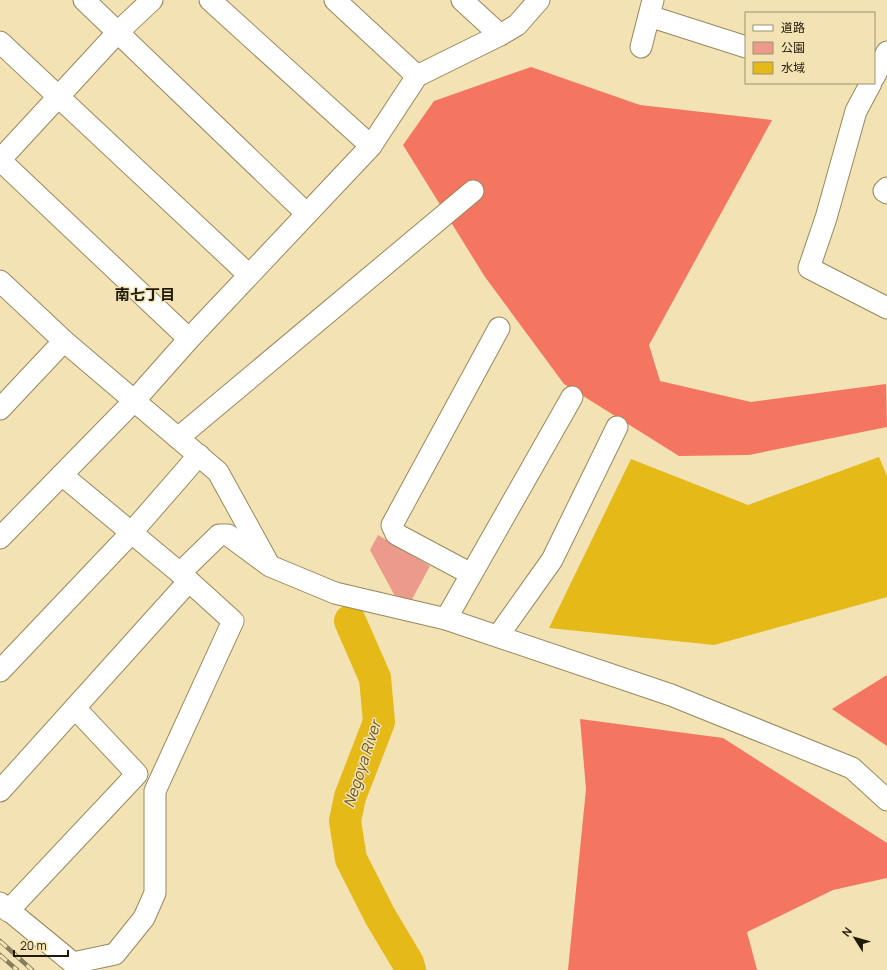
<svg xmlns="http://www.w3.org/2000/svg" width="887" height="970" font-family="Manrope,'Noto Sans JP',sans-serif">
<rect width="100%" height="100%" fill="#f2e2b4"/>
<path fill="#ec9a8b" d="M378,535L430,566L410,603L396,598L370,550Z"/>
<g fill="#f47661">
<path d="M531,67L640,105L772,120L649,345L660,381L751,402L886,384L887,427L749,455L679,456L564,384L485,277L403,145L434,101Z"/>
<path d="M887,675V746L832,709Z"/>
<path d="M580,719L723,738L887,843V878L833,890L747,932L757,970H568L586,789Z"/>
</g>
<path fill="#e5b918" d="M879,457L887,476V597L714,645L549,628L631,459L748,505Z"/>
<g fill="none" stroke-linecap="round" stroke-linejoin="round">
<path stroke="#e5b918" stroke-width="32" d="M350,621L375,678L379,722L350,797L345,821L351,859L380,916L408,963L410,970"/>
<defs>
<g id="minor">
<path d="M84,0L306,213"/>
<path d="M210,0L371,146"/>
<path d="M335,0L417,76"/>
<path d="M462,0L500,35"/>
<path d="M649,16L746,47"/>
<path d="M0,42L249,275"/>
<path d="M641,47L653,0"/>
<path d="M874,77L887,52"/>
<path d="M871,83L856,111L826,218L809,268L887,308"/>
<path d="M0,160L189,339"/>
<path d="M0,160L118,32L152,0"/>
<path d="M887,188L884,191L887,193"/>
<path d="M0,281L64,341L218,472L267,561"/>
<path d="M0,409L64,341"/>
<path d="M178,438L473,191"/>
<path d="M0,538L134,401L189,339L371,146L417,76L500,35L517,25L539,0"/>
<path d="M180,573L219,535H228L270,566L335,593L446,619L671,695L852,768L887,800"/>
<path d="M471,574L396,534L392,525L499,328"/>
<path d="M446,619L572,397"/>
<path d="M498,636L552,560L617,427"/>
<path d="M0,671L132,532L199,455"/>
<path d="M0,791L189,581"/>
<path d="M0,903L73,963L115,954L144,918L155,893V791L233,621L180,573L62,475"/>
<path d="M8,911L137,774L75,708"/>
</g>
</defs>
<use href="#minor" stroke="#97885d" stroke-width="23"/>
<use href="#minor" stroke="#fff" stroke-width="21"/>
<defs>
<g id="rail">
<path d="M0,941L32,970"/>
<path d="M0,955L17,970"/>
</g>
</defs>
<use href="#rail" stroke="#887d5e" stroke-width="4.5"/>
<use href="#rail" stroke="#f2e2b4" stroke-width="3" stroke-dasharray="9" stroke-linecap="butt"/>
</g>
<g text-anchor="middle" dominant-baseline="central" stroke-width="3" stroke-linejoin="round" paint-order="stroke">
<g font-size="15" font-weight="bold" fill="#1f1908" stroke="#f2e2b4">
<text x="145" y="294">南七丁目</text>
</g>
<g font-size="15" font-style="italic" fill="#67551e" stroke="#f2e2b4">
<text transform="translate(362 764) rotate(-72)">Negoya River</text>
</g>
</g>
<rect x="745" y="12" width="130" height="72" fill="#f2e2b4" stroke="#9e926f"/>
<rect x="753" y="25" width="20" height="6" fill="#ffffff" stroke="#9e926f"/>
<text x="781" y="32" font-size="12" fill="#1f1908">道路</text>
<rect x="753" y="42" width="20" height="12" fill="#ec9a8b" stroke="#9e926f"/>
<text x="781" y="52" font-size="12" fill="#1f1908">公園</text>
<rect x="753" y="62" width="20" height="12" fill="#e5b918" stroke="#9e926f"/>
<text x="781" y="72" font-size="12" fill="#1f1908">水域</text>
<g transform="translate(855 938) rotate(307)" stroke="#f2e2b4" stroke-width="3" paint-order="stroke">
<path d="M0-3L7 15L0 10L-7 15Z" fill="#1f1908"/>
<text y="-6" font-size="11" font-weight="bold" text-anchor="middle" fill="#1f1908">N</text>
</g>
<path d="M14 950v6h54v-6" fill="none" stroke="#1f1908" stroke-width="2"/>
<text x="20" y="950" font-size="12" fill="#1f1908" stroke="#f2e2b4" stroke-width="3" paint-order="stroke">20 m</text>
</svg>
